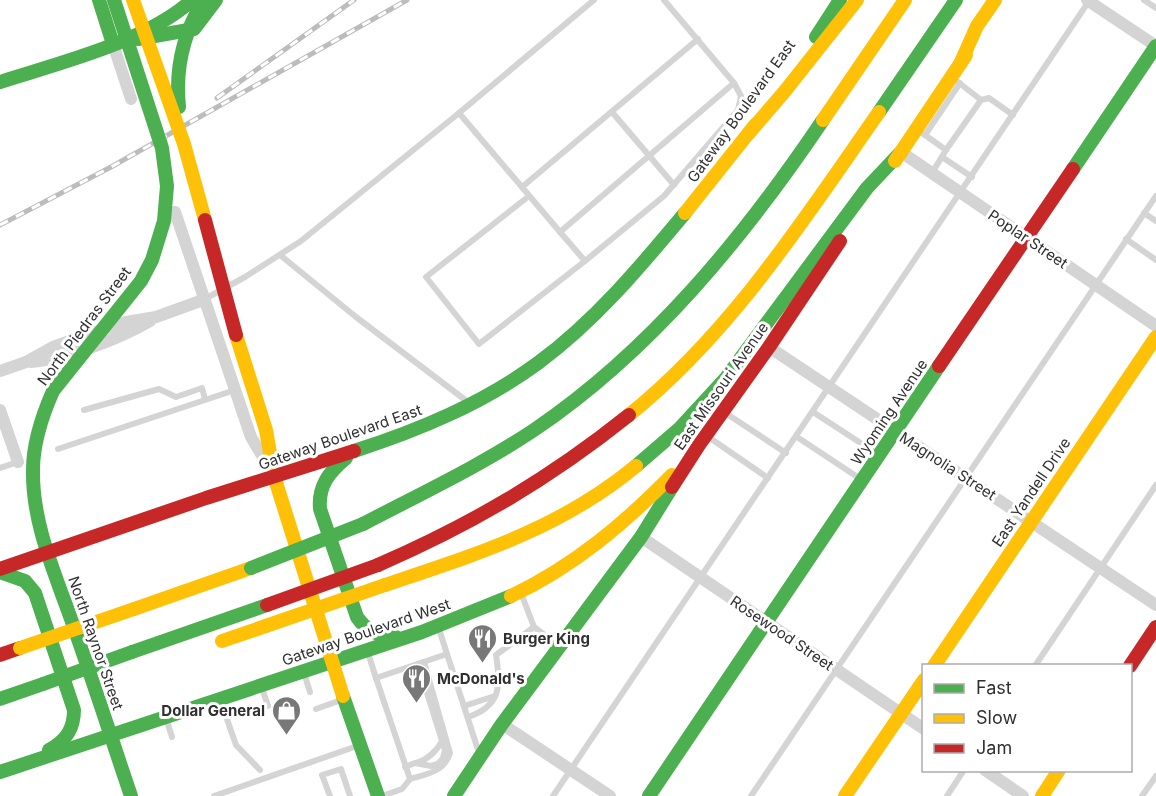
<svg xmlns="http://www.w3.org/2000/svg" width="1156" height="796" font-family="Inter,sans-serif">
<rect width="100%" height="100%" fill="#fff"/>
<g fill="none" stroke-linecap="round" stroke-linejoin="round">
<g stroke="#d4d4d4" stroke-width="6">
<path d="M594,0L459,113L560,232L734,83L664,0"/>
<path d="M1144,0L1156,8"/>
<path d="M958,82L981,100"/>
<path d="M612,112L674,185"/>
<path d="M918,130L946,150L932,173"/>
<path d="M925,135L960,83"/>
<path d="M946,150L981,100L989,98L1013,115"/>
<path d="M942,157L972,177"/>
<path d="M522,187L698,39"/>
<path d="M529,196L426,277L479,344L585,261"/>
<path d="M1144,213L1156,221"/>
<path d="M560,232L585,261L664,196L738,110L741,96L734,83"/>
<path d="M1126,239L1156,260"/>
<path d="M280,255L356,317L468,402"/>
<path d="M203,300L245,277L301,241L459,113"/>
<path d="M84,410L159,389L176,397L202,388L205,399"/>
<path d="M724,412L786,453"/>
<path d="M813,412L879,455"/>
<path d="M707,436L768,478"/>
<path d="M797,437L862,480"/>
<path d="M58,449L235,390"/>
<path d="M0,468L18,462"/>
<path d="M521,593L534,627L559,646"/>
<path d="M438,626L479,753"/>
<path d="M367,650L376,678L447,654"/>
<path d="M1035,666L1156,485"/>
<path d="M304,673L310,692"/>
<path d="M376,678L410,779L402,789L382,796"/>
<path d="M261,685L268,706"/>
<path d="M220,699L236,745L260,770"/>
<path d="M464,706L495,696"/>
<path d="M316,709L344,699"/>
<path d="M468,717C501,706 501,686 496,655L534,627"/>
<path d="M166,718L172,737"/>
<path d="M416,763C427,760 437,751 442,741"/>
<path d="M405,767L415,763L431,766L438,764L443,758L445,750L418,664"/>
<path d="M410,779C427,774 444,772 450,753L424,662"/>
<path d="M214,796L360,745"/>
<path d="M330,796L322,775L341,769L350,796"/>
<path d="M553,796L1089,1"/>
<path d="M751,796L1156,196"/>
<path d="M947,796L964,770"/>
<path d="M1142,796L1156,776"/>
</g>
<g stroke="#d4d4d4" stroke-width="12">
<path d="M1087,0L1156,46"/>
<path d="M113,44L131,99"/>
<path d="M901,152L1156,326"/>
<path d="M175,212L251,437L270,469"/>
<path d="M769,347L1156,605"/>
<path d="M31,362C67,359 119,339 150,321"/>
<path d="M0,371L26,362L53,347L78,338L126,322L156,317L203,300"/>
<path d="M0,410L18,462"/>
<path d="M641,537L924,729"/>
<path d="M502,724L610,796"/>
<path d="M985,770L1023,796"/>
</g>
<g stroke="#4caf50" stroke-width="14">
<path d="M99,0L113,44"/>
<path d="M816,37L840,0"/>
<path d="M138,39L194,29L216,0"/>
<path d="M0,82C59,63 146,42 192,0"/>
<path d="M879,112L956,0"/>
<path d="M1073,169L1156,46"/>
<path d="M53,391C42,416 33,442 33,470C32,522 54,571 71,619C92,678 111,737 131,796"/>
<path d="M354,451C419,430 482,404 538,363C595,321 640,267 685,213"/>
<path d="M346,458C329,472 318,486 320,509L357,617C367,632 379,636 396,637"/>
<path d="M636,466L680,428L726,378L867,188L901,152"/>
<path d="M363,524C420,494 480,466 534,430C651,351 744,237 823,120"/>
<path d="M0,572L25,581L35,593L74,710C74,729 66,741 49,750"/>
<path d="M132,652L267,605"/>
<path d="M343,696L378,796"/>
<path d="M0,699L43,684"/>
<path d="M0,772L422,632L511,596"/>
<path d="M454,796L502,724L641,537L672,487"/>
<path d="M649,796L939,366"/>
</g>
<g stroke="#ffc107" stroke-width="14">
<path d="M960,64L977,26L995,0"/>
<path d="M823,120L905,0"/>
<path d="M748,134L785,91L857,0"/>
<path d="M895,161L966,55"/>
<path d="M685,213L755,125"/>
<path d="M236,335L266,430L274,476L343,696"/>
<path d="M629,415C732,332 804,219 879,112"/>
<path d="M385,585C477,554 560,529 636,466"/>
<path d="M511,596C573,567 625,523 672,475"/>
<path d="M134,609L251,568"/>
<path d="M934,666L1156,337"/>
<path d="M845,796L924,680"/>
<path d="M1042,796L1059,770"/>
</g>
<g stroke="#c62828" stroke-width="14">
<path d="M939,366L1073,169"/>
<path d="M672,487L699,445L769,347L840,241"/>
<path d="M378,565C472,524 549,479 629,415"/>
<path d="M0,569L206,498L354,451"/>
<path d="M0,655L20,648"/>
<path d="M1130,666L1156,627"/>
</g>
<defs>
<g id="rail">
<path d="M217,98L354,0"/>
<path d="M0,225L111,167L407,0"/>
</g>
</defs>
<use href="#rail" stroke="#bcbcbc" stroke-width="5"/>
<use href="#rail" stroke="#fff" stroke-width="3" stroke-dasharray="9" stroke-linecap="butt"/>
<g stroke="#4caf50" stroke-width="14">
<path d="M179,107C175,68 183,33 204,0"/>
<path d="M53,391L141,281L152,260L164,221L167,186L162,148L114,0"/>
<path d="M251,568L363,524"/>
<path d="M43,684L132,652"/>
</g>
<g stroke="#ffc107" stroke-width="14">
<path d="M133,0L184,144L205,220"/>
<path d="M222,641L385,585"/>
<path d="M20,648L134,609"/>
</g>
<g stroke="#c62828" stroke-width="14">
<path d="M205,220L236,335"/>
<path d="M267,605L378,565"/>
</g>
</g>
<defs>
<symbol id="restaurant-pin" viewBox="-11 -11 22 30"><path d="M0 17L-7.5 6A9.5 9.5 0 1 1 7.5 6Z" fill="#787878" stroke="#fff"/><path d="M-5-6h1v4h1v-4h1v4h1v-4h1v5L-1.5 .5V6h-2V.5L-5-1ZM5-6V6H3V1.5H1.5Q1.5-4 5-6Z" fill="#fff"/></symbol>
<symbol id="shop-pin" viewBox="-11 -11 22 30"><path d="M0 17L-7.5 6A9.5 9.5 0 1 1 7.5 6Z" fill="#787878" stroke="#fff"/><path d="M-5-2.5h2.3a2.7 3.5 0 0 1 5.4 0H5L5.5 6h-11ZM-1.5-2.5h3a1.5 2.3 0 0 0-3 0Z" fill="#fff"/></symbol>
</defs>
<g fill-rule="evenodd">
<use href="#restaurant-pin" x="466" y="622" width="33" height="45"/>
<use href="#restaurant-pin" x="400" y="662" width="33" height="45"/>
<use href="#shop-pin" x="270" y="694" width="33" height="45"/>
</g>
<g text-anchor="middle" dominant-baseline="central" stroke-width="6" stroke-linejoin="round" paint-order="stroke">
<g font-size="15" fill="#303030" stroke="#fff">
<text transform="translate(741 111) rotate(-54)">Gateway Boulevard East</text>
<text transform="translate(1028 239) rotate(34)">Poplar Street</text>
<text transform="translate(84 326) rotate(-53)">North Piedras Street</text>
<text transform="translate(721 386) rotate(-55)">East Missouri Avenue</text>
<text transform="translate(889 412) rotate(-56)">Wyoming Avenue</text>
<text transform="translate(340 437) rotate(-19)">Gateway Boulevard East</text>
<text transform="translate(948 466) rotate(33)">Magnolia Street</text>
<text transform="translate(1031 492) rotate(-56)">East Yandell Drive</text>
<text transform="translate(366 632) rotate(-19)">Gateway Boulevard West</text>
<text transform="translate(782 633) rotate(34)">Rosewood Street</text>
<text transform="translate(96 643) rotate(71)">North Raynor Street</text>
</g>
<g font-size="15" font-weight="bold" fill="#303030" stroke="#fff" text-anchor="start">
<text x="503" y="638">Burger King</text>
<text x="437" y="678">McDonald's</text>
<text x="265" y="710" text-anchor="end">Dollar General</text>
</g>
</g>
<rect x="922" y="664" width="210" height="108" fill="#ffffff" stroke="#acacac" stroke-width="1.5"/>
<rect x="934" y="684" width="30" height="9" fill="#4caf50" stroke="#acacac" stroke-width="1.5"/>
<text x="976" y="694" font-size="18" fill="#303030">Fast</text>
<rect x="934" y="714" width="30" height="9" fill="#ffc107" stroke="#acacac" stroke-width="1.5"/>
<text x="976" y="724" font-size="18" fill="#303030">Slow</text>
<rect x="934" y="744" width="30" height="9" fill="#c62828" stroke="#acacac" stroke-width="1.5"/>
<text x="976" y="754" font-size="18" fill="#303030">Jam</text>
</svg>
